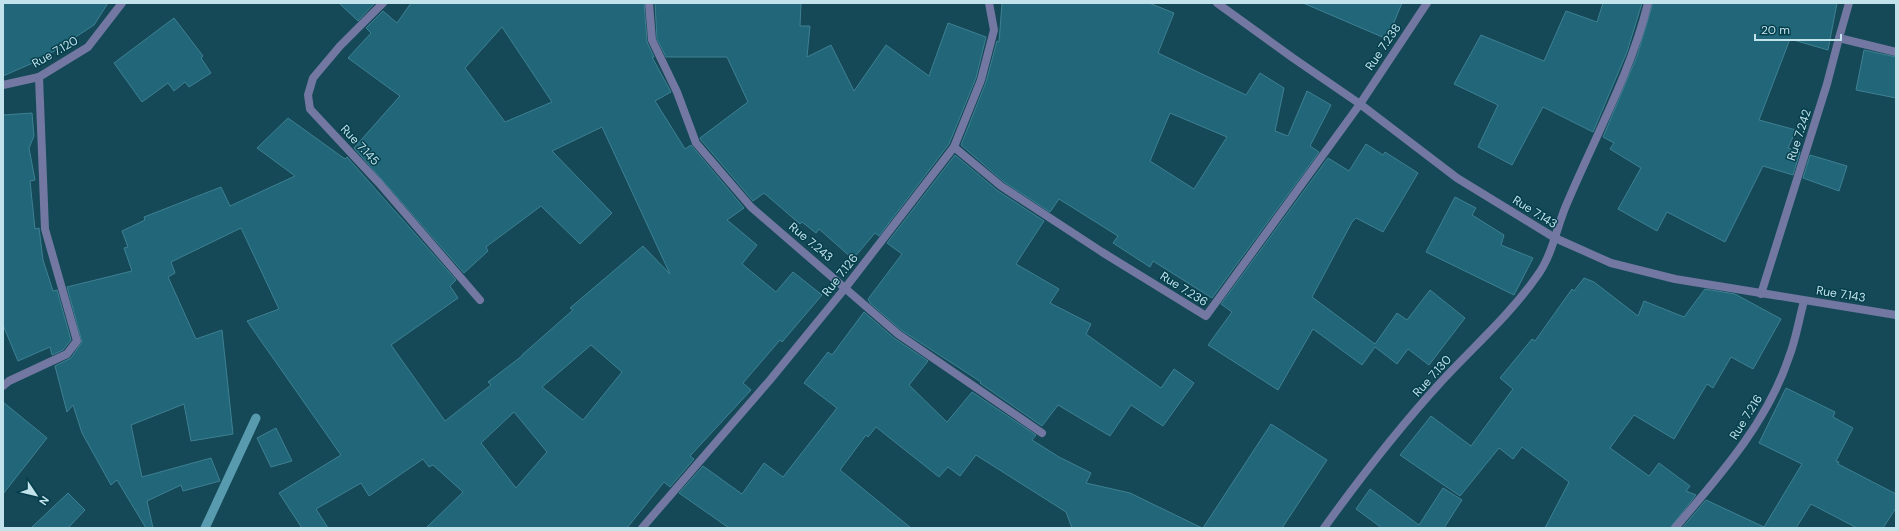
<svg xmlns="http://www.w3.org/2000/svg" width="1899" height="531" font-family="'DM Sans',sans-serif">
<rect width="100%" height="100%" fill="#154957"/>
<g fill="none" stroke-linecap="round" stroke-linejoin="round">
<path stroke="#589bae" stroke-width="9" d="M205,528L256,418"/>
</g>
<g fill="#226779" stroke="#3e8093" fill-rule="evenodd">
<path d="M3,3H108L94,25L42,59L3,76Z"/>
<path d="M339,3H373L374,4L358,21Z"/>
<path d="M411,3H644L647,42L654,57H652L671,92L655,101L685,149L691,145L744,208L727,220L757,245L742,264L776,292L793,272L822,295L782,342L780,340L743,383L751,390L690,456L694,459L670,487L664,482L627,528H426L463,492L433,465L429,467L423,459L369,496L361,483L316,509L328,528H302L279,493L341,455L247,321L279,309L241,228L171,262L175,273L168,277L196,339L222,330L233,434L191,441L184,404L131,425L142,477L211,458L220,481L183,491L181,485L147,501L153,528H146L117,480L111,485L82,433L73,405L67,412L55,366L71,358L82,342L67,287L132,271L124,248L128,247L122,231L145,220L144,217L221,187L230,206L295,176L257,148L288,118L345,159L347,157L456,280L450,286L458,298L391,345L445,421L491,385L488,382L522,356V355L573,310L570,308L643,246L670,274L602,127L552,151L612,213L580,244L541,206L486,247L488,251L464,273L354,148L400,96L348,58L371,33L366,28L383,11L397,23ZM502,27L552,102L505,122L465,68ZM591,345L622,372L583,420L542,387ZM514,412L547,452L516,488L481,443Z"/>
<path d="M655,3H801L800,26H810L807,57L831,45L854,91L886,45L929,76L948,23L986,37L976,78L949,144L879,236L875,233L853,259L819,229L816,233L802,222L800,224L764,193L753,201L701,140L700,138L748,102L727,57H666L657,39Z"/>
<path d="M1002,3H1149L1174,13L1158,53L1246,95L1260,73L1284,88L1275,131L1288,136L1307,91L1331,105L1310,146L1319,152L1212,298L1153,261L1150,267L1113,243L1118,236L1059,199L1050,212L1004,182L961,145L986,82L997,41L999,42ZM1170,113L1227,137L1194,189L1150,161Z"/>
<path d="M1303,3H1402L1387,39Z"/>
<path d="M1603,3H1642L1627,52L1593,132L1543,107L1512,165L1478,147L1498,105L1454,84L1481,35L1544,61L1566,11L1597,22Z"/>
<path d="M1653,3H1837L1828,50L1790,39L1759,120L1796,130L1788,148L1800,152L1793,175L1763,166L1725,242L1667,212L1657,231L1618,209L1641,168L1610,149L1614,143L1603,137L1637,56Z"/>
<path d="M174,18L203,56L201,58L211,73L189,87L185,82L174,91L168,83L142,102L114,63Z"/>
<path d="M1864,50L1896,57V98L1856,90Z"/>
<path d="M32,113L34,136L29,148L35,180L30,181L35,229L39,228L43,260L53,291L57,290L71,340L63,350L52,355L50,347L18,361L3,325V115Z"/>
<path d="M1366,144L1383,155L1385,152L1418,173L1383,232L1356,218L1352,222L1312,297L1375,344L1397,313L1407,320L1430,290L1465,318L1429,365L1408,349L1397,364L1375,347L1362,365L1313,329L1278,390L1208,345L1232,312L1221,304L1328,158L1349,171Z"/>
<path d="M955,155L998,191L1044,221L1016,264L1059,289L1050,303L1091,324L1086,334L1161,388L1174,369L1194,383L1163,426L1131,405L1110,436L1058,405L1042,426L980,383L981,382L901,330L870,303L868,299L902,254L887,243Z"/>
<path d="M1810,155L1847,166L1839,191L1803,178Z"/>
<path d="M1455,197L1476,208L1472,215L1504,235L1501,245L1533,258L1514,295L1426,252Z"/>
<path d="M1584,278L1594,282L1638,316L1644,301L1684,317L1705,289L1735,294L1781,319L1753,369L1731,357L1713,388L1707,384L1674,439L1634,415L1610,448L1649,476L1659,463L1690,486L1686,491L1696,495L1670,528H1545L1569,482L1522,447L1513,459L1499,448L1460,496L1400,455L1431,416L1471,446L1513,389L1500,378L1532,339L1535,341L1572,289L1574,291Z"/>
<path d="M864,312L894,338L928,361L909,385L947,422L972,392L1036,435L1032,440L1059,457L1091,473L1086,483L1130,493L1202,528H1072L1066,512L976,455L960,476L948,467L939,477L876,427L868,437L866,435L840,470L911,528H729L679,493L703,466L742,494L764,463L783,477L837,408L804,383L828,352L832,355Z"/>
<path d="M1786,388L1835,412L1833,417L1853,428L1836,461L1839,462L1838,464L1896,494V508L1883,528H1857L1811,504L1796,528H1682L1706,500L1764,527L1802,464L1759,443Z"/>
<path d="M3,402L47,438L3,494Z"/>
<path d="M1271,424L1327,460L1282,528H1203Z"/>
<path d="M276,428L292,461L271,467L257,438Z"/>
<path d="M1443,488L1462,500L1444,528H1382L1356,509L1370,489L1419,525Z"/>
<path d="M68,493L85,510L68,528H31Z"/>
</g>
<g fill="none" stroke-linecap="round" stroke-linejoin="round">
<g stroke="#7278a2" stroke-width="8">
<path d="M383,3L340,46L313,78L308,95L310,109L379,183L480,300"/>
<path d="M649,3L652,40L677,92L696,143L751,207L898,334L1042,433"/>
<path d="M1217,3L1293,58L1360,104L1457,178L1555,238L1611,263L1675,279L1896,315"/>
<path d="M1839,38L1849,3"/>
<path d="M3,85L39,77L88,47L122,3"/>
<path d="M954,147L1001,186L1102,252L1206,316L1360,104L1427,3"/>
<path d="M1761,294L1827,84L1839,38L1896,52"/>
<path d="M3,386L9,381L67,354L77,341L45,229L39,77"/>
<path d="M642,528L770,380L846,287L954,147L981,80L994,30L989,3"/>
<path d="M1324,528C1360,478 1398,429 1440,383C1472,348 1510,315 1537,276C1553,255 1557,224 1568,201C1596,135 1631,72 1648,3"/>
<path d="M1675,528C1720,475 1767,423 1789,357C1796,339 1799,319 1804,301"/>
</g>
</g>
<g text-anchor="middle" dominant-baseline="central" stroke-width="3" stroke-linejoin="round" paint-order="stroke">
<g font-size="12" fill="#c2e2ec" stroke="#053f4c">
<text transform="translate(1383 47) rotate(-56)">Rue 7.238</text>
<text transform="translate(55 52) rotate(-30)">Rue 7.120</text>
<text transform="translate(1799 135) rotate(-72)">Rue 7.242</text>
<text transform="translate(360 145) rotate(47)">Rue 7.145</text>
<text transform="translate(1535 212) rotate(32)">Rue 7.143</text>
<text transform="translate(811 242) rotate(40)">Rue 7.243</text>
<text transform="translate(840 275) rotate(-52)">Rue 7.126</text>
<text transform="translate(1184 289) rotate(32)">Rue 7.236</text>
<text transform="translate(1841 294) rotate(9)">Rue 7.143</text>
<text transform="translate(1432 376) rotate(-48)">Rue 7.130</text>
<text transform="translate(1746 417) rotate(-58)">Rue 7.216</text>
</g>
</g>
<rect width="1899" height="531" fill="none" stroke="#c2e2ec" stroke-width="8"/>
<g transform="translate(36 495) rotate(125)" stroke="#053f4c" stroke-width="3" paint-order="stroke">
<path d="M0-3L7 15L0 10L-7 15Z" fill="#c2e2ec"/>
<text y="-6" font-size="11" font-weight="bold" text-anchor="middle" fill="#c2e2ec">N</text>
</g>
<path d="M1755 34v6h86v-6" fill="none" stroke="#c2e2ec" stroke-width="2"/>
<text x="1761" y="34" font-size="12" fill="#c2e2ec" stroke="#053f4c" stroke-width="3" paint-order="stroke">20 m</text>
</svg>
